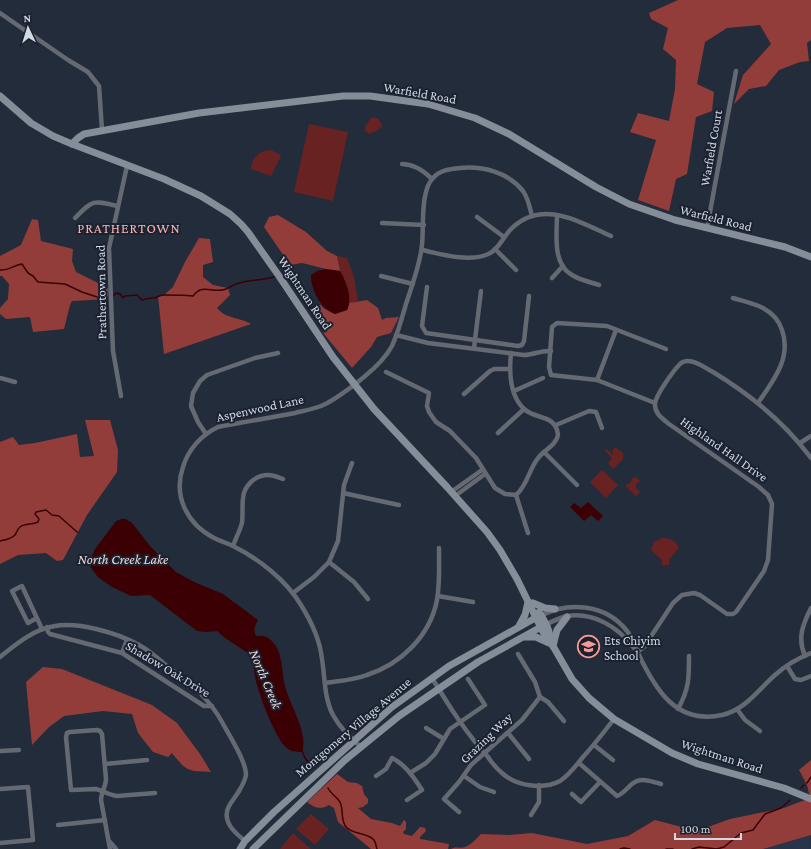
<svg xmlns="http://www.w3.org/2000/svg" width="811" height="849" font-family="'Crimson Pro',serif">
<rect width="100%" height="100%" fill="#232c3b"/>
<path fill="#283449" d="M810,835L811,849H763Z"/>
<g fill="#682221">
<path d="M373,117C378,117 382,123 382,127L376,131L369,134L365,131V127L370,119Z"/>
<path d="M309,124L348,132L333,201L294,192Z"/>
<path d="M271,150L279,154L281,156L271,176L251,169C252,157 259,151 271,150Z"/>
<path d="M337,256L347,258L354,277L358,301L349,303L347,289L340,271Z"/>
<path d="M615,447L623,453V459L613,469L608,463L612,458L605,451L607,449L613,455L612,451Z"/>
<path d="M602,470L618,485L606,498L590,482Z"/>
<path d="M637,477L640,482L636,484V488L640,492L636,496L625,486L631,482L632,478Z"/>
<path d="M662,538C669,538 676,540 679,548L669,560V565H662V560L651,550L654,542Z"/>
<path d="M311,814L329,829L315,845L296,829Z"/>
<path d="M293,833L311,849H280Z"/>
</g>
<g fill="#933d3a">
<path d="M678,0H811V40L807,43L809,61L800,62L779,70L766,86L749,89L734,104L743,75L771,44L760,25L727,28L705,42L697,84L714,92L712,111L696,117L687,174L676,179L669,211L638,200L656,140L630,132L638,113L669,121L675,89L676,60L663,49L668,28L651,19L649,13Z"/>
<path d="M278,215L306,232L327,251L337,256L340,271L326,269L302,263L290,265L264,227L269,217Z"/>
<path d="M32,219L38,220L41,241L73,249L72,261L76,272L108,288V299L72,301L70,305L64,329L33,332L30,317L6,319L0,314V308L8,299L9,284L2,276H0V256L21,245Z"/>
<path d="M199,238L210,239L213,262L203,265V277L213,285L228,288L230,295L217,308C226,319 239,317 251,324L164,354L158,296L164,295L173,287L185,262Z"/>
<path d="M367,300L378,308L382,320L386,318L399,317L391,333L377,337L371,347L352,368L324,334L322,323L314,308L321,305L323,308L335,314L347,310L349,303Z"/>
<path d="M85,420H110L118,450L117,472L87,515L63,560L57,561L46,553L18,555L0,564V442L13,437L19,445L35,443L77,434L80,457L94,456Z"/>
<path d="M43,667L62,669L152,705L177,723L200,754L211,772C188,771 187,772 172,753L168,757L153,752L138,733L132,714L103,711L64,716L49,727L32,745L26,682Z"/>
<path d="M811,760V835L763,849H451C456,846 460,849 465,847C471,845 476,839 481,834L509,835L532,833L587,844L628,836L655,820L697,831L730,819L784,808L810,798L807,785L799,770Z"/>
<path d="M337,774L348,782L357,783L362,786L364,794L368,799V803L363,807L358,808L371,819L392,823L400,826L404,820L406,822V829L403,832L404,834L412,836L420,827L425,828L426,831L420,837V839L449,844L448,849H371L338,822L334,808L329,805C321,810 314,808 307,802Z"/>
</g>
<g fill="#3b0003">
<path d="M326,269L340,271C346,281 353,298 347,310L335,314C321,309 311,291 311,275L317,271Z"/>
<path d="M588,502L603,516L598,521L591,515L584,521L570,507L574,503L581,508Z"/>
<path d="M121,519H126L132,523L150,546L176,572L194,582L223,594L258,620C255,625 253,630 256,636C266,635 270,638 276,646C282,657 282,670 284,682C288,701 300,718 303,737C304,742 303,748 303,752C298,752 292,752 288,749C275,740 255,686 254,670C253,666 255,661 254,657L225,638L217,631L206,632L197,631L150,595L131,596L112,587L98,577L91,568L90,561L95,549L116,521Z"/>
</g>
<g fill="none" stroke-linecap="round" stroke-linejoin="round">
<g stroke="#3b0003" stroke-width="1.5">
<path d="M0,270C8,271 14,265 22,264L28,273L33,276L38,282L65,284L82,292L97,297L107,298"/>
<path d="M284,275L295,277"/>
<path d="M112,297L116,293L120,294L123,298L125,296L137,295L142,300C147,298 150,298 154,298C157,297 160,295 164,295C173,295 183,295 193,296C203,284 209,292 222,290C228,290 233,284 239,283C250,280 262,280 274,277"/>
<path d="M0,541C5,540 11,539 15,535C17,532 17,529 20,527C25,523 32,525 38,522L39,519L35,514L36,512L46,510L52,515L59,516L77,532"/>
<path d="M302,751L305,758L310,765"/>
<path d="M807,783L811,777"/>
<path d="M328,788C331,794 337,797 340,802C344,810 340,819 346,827C353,835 367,832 374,840C376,843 376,846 377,849"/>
<path d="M801,788L804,785"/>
<path d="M620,849L624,848L630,849"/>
<path d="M666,849H673"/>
<path d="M692,849L699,847L717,849L724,847L741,833L753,830L765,814L781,808L790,800"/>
</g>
<g stroke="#656a72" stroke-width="4.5">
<path d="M0,13L68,60L88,72L99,86L102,130"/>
<path d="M402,164C414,164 424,171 432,179"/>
<path d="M557,215C557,234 552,264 572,275C580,280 590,282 599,285"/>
<path d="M477,217L504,237"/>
<path d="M75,218C93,200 92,200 117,206"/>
<path d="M382,223L424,225"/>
<path d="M707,228L736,71"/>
<path d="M495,249L516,270"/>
<path d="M422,250C441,254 466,262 486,255C498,251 503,237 511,229C542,198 579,222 611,236"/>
<path d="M381,276L413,284"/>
<path d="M552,278L563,266"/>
<path d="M427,287L422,326L426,333L518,346L522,345L524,341L529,296"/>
<path d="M733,298C743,301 753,303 763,308C772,313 779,320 782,330C792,358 773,381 758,403"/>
<path d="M396,335L428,343L524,355C533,355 541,350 551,351"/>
<path d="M474,348L481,291"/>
<path d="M386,372L429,393L427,406L429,412L436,422L450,431L476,458L495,488L505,494L516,495C528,485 529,468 539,457C546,449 556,445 558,435C556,414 536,420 524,409C509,395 509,372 511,353"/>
<path d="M0,378L15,382"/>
<path d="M597,380L616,330"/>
<path d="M514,391L543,378"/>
<path d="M464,394L490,371L494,369H510"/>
<path d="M121,396L113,351L109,248L127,166"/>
<path d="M655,403L597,380L551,375L549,367L552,327L557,323L607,326L666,349"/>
<path d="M556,425L589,411L596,412L602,428"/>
<path d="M498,433L524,409"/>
<path d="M206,434L198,422L191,406L193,393L200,381L207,375L255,358L278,353"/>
<path d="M800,443L811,436"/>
<path d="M544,452L577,485"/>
<path d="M451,492L482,470"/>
<path d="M343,493L399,505"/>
<path d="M516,495L528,533"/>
<path d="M455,496L485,474"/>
<path d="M233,546C236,538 240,530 242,523C243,514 242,506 243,498C244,486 255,475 268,475C273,475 278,477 283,479"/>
<path d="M329,562L354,582L368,599"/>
<path d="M293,593L314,577L329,562L338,541L344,485L352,463"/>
<path d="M438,596L473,602"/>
<path d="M540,616C569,601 606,604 627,631C633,638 634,646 638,653C655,689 676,725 722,715C745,710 758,690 775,675C785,666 798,658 811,653"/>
<path d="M37,618L28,623L12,591L22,586L42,629"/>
<path d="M544,625C552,622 559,618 567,616C594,612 618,627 634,648"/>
<path d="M47,627L48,632L50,634L122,653L204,706H212"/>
<path d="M637,652L644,647L673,603L682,595L694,593L700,595L727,614H733L736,612L764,571L768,560L772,504L768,495L759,487L669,424C663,419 655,414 655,405C654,397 674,370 680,364C682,362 685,361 688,361C697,361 705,368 713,372C751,395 785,423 811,458"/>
<path d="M122,653L127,640"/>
<path d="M518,654L535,682L540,697L548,702L564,721"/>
<path d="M805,656C797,638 803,624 811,608"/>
<path d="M0,657C16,644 34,629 55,626C79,622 118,633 139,645C150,651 159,659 168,667C190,683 209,698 222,722C229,735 246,761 246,775C245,781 242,786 239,791C236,796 232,801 229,806C221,821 235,833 245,841"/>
<path d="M787,666L795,679L801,680L811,676"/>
<path d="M432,678C449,706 466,733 488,757C492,763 497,769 502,773C516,786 543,790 560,781C569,775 576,766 583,757C594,745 604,732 614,719"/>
<path d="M325,683C339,681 354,680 367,675C401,664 430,636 437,600C440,583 439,566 439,548"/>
<path d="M678,709C689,689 689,679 689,656"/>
<path d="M737,709L745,720L760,731"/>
<path d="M426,728L444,739"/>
<path d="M508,733L529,759"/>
<path d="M594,745L613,760"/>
<path d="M361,747C350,737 340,728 333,715C324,698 325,677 322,659C320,640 311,621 301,605C286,580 259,559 233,546C227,543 220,541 214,538C187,524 173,496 183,467C188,450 201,435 218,427C243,422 269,418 295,413C303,411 313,409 321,406C337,399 350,388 364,377C375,368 385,359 392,346C398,333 402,318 406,304C412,285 420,265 422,245C424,227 420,191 433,178C440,170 450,169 460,168C483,166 508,172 523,191C528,198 530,208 532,216"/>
<path d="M0,751L19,750"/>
<path d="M579,763L617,796C624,793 627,788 632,784C641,777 651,781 661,784"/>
<path d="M105,764L147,760"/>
<path d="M410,773L426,763L435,754L450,729L485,705L468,679"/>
<path d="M376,776L386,769L392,758C406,765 414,778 422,790L407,800"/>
<path d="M464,776L480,787L494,792"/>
<path d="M0,789L28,787L33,840L0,843"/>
<path d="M572,794L581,802L600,782"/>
<path d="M459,812L444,799L459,782L471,765L522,720L540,697"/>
<path d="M531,815L539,802V785"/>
<path d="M58,825L105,820"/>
<path d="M110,842L116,849"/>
<path d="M110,849L101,800C101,792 106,787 106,779L102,734L100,731L97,730L70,732L67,733L66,737L71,790L96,789C103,791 109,795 117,796L155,793"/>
</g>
<g stroke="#858d99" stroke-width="7">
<path d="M0,96L31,123L53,136L72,144L164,179L201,196L230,214L241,224L248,232L279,276L333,357L374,409L447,487L487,532L500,550L517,579L543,632L553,646L572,679L589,698L614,719L672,753L698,764L784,788L811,799"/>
<path d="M72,144L78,138L84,134L199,113L343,96H370L428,104L475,118L509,134L596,187L629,204L675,220L785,247L811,257"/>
<path d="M533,603L545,608L555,609"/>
<path d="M539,612C544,620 551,631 550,641"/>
<path d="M519,626L525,615L528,602"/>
<path d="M525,637H536L549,643"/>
<path d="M553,646L557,630L567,617"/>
<path d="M240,849L245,841L274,812L392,707L449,666L537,617"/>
<path d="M253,849L345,760L399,716L478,662L541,627"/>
</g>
</g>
<defs>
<symbol id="school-ring" viewBox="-11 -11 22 22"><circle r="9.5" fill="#1a2231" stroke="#f59c95" stroke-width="1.5"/><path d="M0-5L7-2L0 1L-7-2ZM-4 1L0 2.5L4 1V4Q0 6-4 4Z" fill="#f59c95"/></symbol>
</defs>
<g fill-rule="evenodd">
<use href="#school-ring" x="576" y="634" width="25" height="25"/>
</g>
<g text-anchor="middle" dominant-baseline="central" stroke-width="4" stroke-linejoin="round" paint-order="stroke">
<g font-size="13" fill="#d3d9e3" stroke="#1a2231">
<text transform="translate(420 93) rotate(10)">Warfield Road</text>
<text transform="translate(711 148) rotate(-80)">Warfield Court</text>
<text transform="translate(716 218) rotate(14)">Warfield Road</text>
<text transform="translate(101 292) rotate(-91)">Prathertown Road</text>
<text transform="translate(305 293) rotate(56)">Wightman Road</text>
<text transform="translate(260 408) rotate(-12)">Aspenwood Lane</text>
<text transform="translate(724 449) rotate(35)">Highland Hall Drive</text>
<text transform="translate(168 669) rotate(31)">Shadow Oak Drive</text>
<text transform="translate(353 727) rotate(-40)">Montgomery Village Avenue</text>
<text transform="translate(486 738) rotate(-44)">Grazing Way</text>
<text transform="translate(722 756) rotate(18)">Wightman Road</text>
</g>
<g font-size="13" fill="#d3d9e3" stroke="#1a2231" text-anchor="start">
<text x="604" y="640">Ets Chiyim<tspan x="604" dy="15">School</tspan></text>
</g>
<g font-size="14" letter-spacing="1" fill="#f8b5af" stroke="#1a2231">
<text x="129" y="228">PRATHERTOWN</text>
</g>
<g font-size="14" font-style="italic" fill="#f1d6d4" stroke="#1a2231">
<text x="123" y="559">North Creek Lake</text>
<text transform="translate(266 679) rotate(67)">North Creek</text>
</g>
</g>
<g transform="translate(28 28) rotate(356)" stroke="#1a2231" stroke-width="3" paint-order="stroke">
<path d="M0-3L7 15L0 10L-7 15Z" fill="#d3d9e3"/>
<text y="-6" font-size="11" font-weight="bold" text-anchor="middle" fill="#d3d9e3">N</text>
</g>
<path d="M675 833v6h66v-6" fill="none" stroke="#d3d9e3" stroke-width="2"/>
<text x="681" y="833" font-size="12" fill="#d3d9e3" stroke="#1a2231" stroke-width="3" paint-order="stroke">100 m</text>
</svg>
